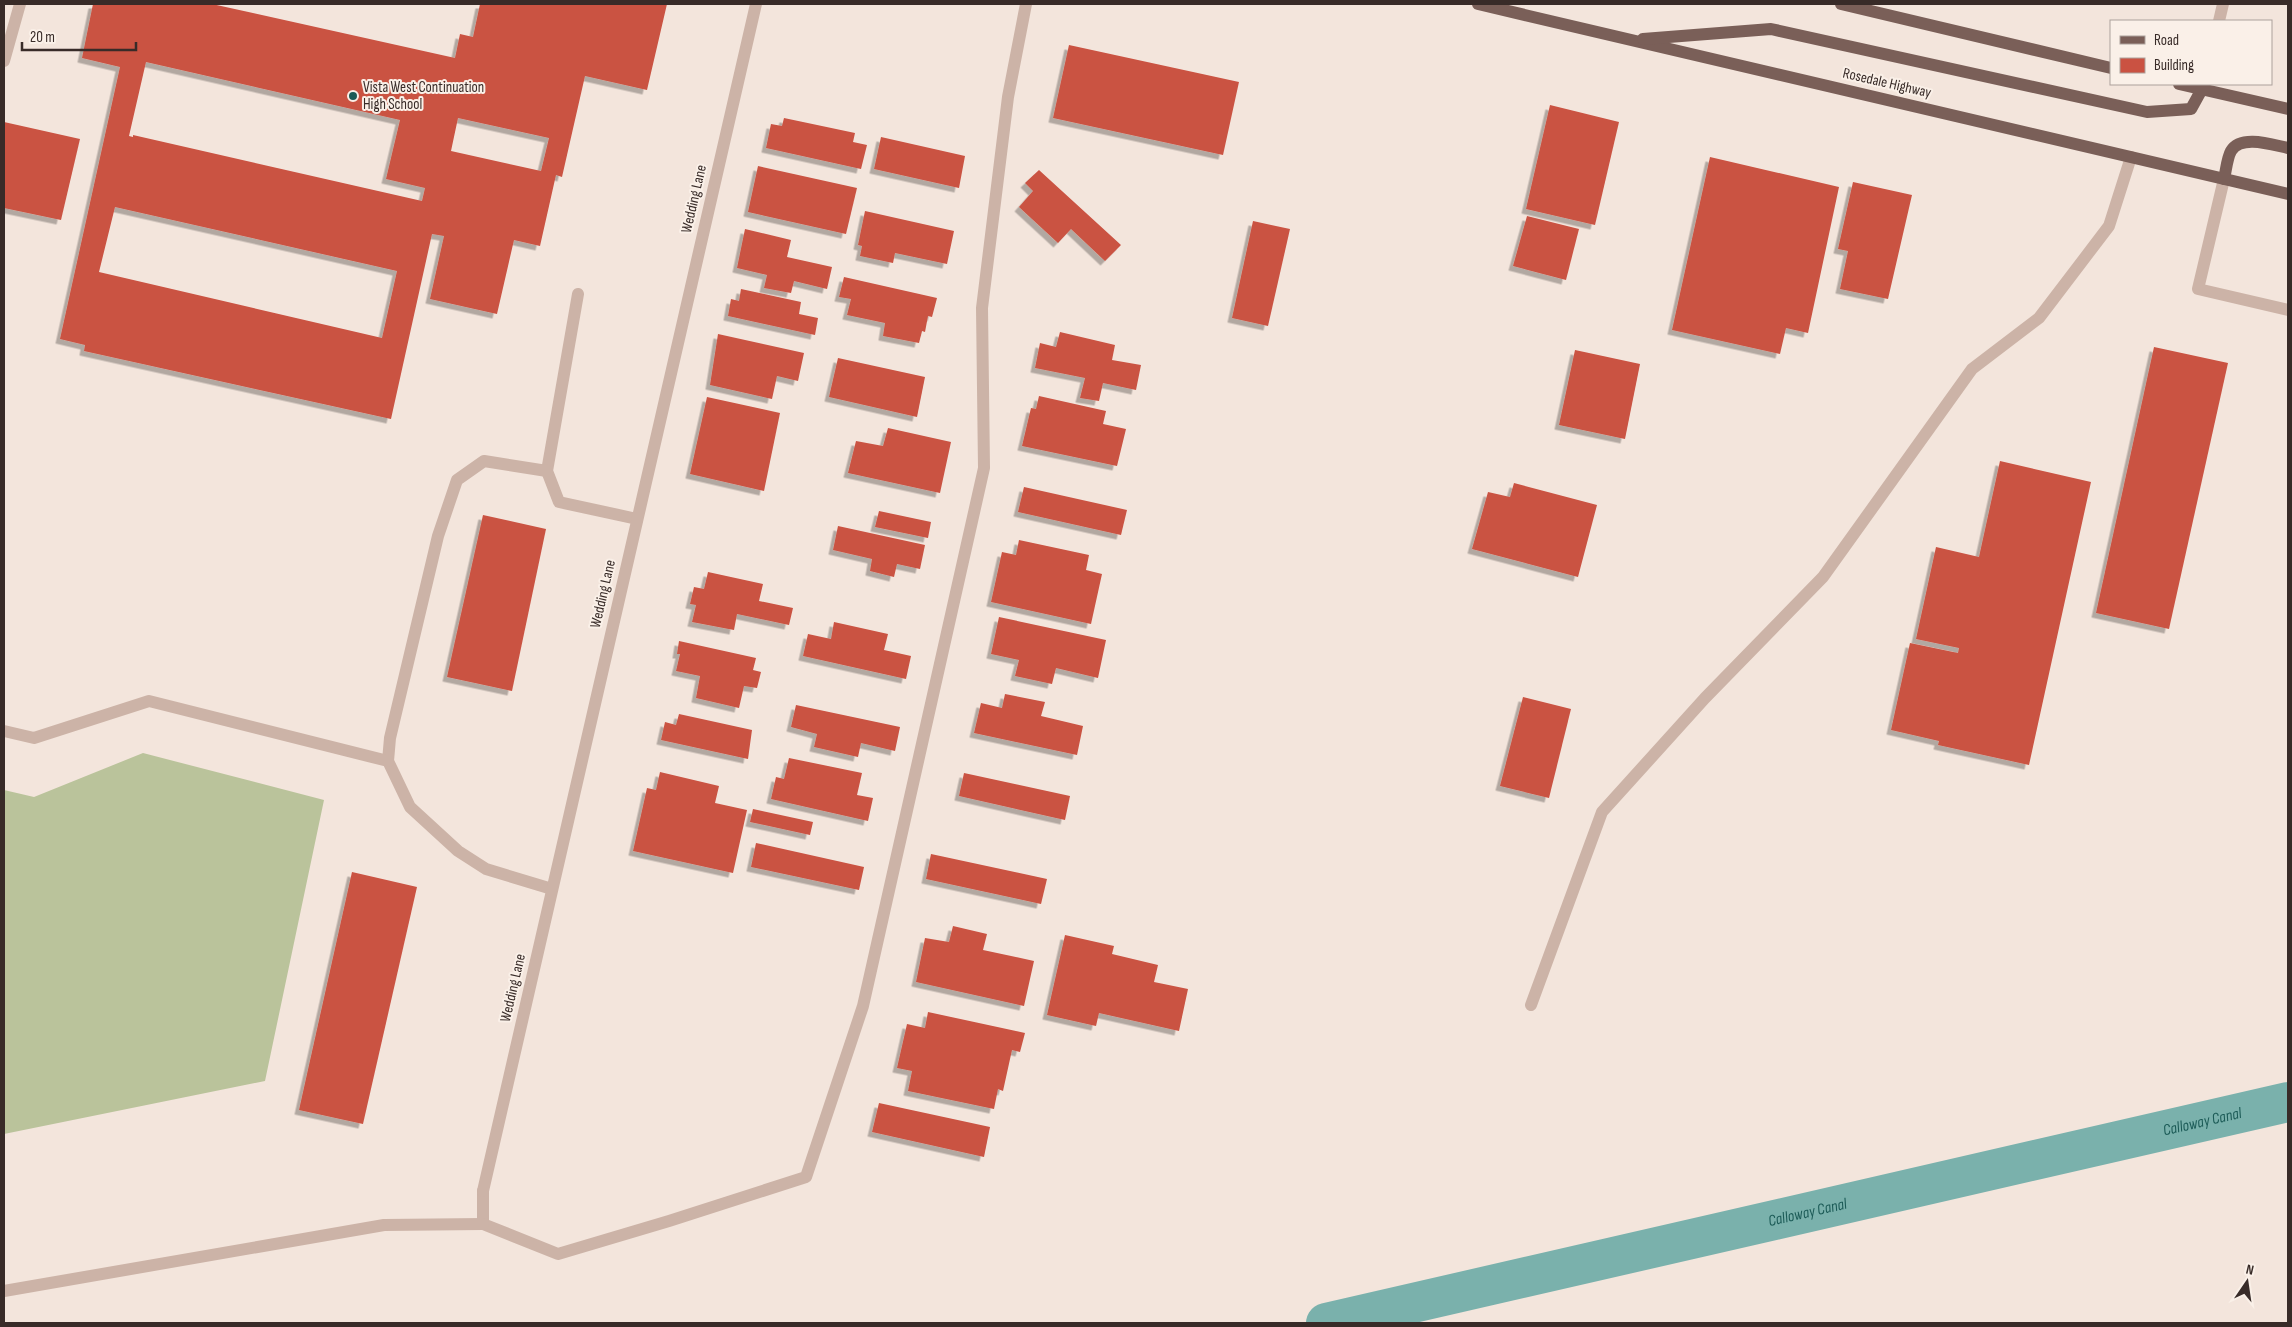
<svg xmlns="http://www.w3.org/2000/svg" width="2292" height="1327" font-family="'Sofia Sans Condensed',sans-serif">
<defs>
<filter id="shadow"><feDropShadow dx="-4.5" dy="4.5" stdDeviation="0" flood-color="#0004"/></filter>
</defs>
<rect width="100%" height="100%" fill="#f3e5dc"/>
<path fill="#bac39b" d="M143,753L324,800L265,1081L4,1134V790L34,797Z"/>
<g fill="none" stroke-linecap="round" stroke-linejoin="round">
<path stroke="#7ab1ac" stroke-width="40" id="s1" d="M1326,1323L2288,1102"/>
</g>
<g fill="#ca5242" fill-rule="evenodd" filter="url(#shadow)">
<path d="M93,4H212L455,58L460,34L473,37L480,4H667L647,90L585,76L562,177L556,175L540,246L514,240L497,314L430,299L444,236L432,234L391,419L84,351L85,345L60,339L120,67L82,58ZM146,62L400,120L386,179L425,188L422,201L133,135V137L129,136ZM458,118L549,138L541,171L451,151ZM115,207L397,271L382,338L99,272Z"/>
<path d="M1069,45L1239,82L1223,155L1053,118Z"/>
<path d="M1550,105L1619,122L1595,225L1526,209Z"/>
<path d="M784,118L855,133L853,142L867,145L861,169L766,148L771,124L782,126Z"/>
<path d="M4,122L80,139L61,220L4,208Z"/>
<path d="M881,137L965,156L959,188L874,169Z"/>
<path d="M1710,157L1839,187L1808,333L1786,328L1780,354L1672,330Z"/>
<path d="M758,166L857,188L846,234L748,212Z"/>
<path d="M1039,170L1121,245L1105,261L1071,229L1058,243L1019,207L1033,191L1025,183Z"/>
<path d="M1853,182L1912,195L1888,299L1840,289L1848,251L1838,249Z"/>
<path d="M865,211L954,231L947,264L895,253L893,263L860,256L862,246L858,245Z"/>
<path d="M1527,216L1579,229L1566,280L1513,266Z"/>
<path d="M1253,221L1290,229L1268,326L1232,318Z"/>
<path d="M745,229L791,240L787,257L832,267L827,289L794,281L791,293L764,288L767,275L737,268Z"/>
<path d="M844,277L937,298L932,317L928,316L925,332L922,331L919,343L883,336L885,323L847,315L851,299L839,297Z"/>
<path d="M741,289L801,302L799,314L818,318L815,335L728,316L731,299L739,301Z"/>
<path d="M1060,332L1115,345L1112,360L1141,365L1136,390L1103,383L1099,401L1080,398L1085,378L1035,368L1040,343L1056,347Z"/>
<path d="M718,334L804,353L798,381L777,376L772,399L710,385Z"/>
<path d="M2154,347L2228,363L2169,629L2096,613Z"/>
<path d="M1575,350L1640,364L1625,439L1559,425Z"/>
<path d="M838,358L925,377L917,417L829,397Z"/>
<path d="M1039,396L1106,411L1103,424L1126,429L1117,466L1022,446L1031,408L1036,409Z"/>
<path d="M707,397L780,413L764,491L690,474Z"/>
<path d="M888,428L951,442L940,493L848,473L856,441L883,446Z"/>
<path d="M2000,461L2091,482L2029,765L1938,745L1939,741L1891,730L1910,643L1958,653L1959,648L1916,639L1936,547L1979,557Z"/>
<path d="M1514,483L1597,505L1578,577L1472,549L1488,492L1510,497Z"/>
<path d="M1024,487L1127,510L1121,535L1018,512Z"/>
<path d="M879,511L931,522L928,538L875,527Z"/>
<path d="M483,515L546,529L512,691L447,677Z"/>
<path d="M838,526L925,545L920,569L897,564L894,577L870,571L872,559L833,550Z"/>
<path d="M1019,540L1089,555L1086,570L1102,574L1091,624L991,602L1002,552L1016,555Z"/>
<path d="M708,572L763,584L759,601L793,608L789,625L737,614L734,630L692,622L696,605L690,604L694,587L704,589Z"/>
<path d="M999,617L1106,640L1098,678L1056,668L1052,684L1015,676L1019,660L991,654Z"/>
<path d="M834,622L888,634L884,650L911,656L906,679L803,656L808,634L831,639Z"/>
<path d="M679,641L756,658L753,670L761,672L757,688L744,686L739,708L696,698L700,676L676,671L680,654H677Z"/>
<path d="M1005,694L1045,702L1041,716L1083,726L1077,755L974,733L981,703L1002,708Z"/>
<path d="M1523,697L1571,709L1549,798L1500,786Z"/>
<path d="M796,705L900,727L895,751L861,743L858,757L814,747L817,734L791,727Z"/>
<path d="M679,714L752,730L748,759L661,740L665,722L676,725Z"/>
<path d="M789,758L862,773L857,795L873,798L868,821L771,799L776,777L784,779Z"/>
<path d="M660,772L719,786L715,803L747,810L733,873L633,851L647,788L656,790Z"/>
<path d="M964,773L1070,796L1065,820L959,796Z"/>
<path d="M753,809L813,822L810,835L750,822Z"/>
<path d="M756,843L864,867L859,890L751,867Z"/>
<path d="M931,854L1047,879L1041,904L926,879Z"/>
<path d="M352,872L417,887L363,1124L299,1110Z"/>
<path d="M953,926L987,934L983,950L1034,961L1024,1006L916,982L925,938L949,942Z"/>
<path d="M1065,935L1114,946L1112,954L1158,965L1154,982L1188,989L1179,1031L1099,1013L1096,1026L1047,1015Z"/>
<path d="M928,1012L1025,1033L1020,1052L1012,1050L1003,1091L998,1089L994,1109L908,1091L912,1071L897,1068L907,1024L925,1028Z"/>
<path d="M879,1103L990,1127L984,1157L872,1132Z"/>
</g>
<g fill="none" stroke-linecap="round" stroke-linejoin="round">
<g stroke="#ccb3a7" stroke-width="12">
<path d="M4,61L20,4"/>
<path d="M2224,179L2198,289L2288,310"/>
<path d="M578,294L547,471L559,502L637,519"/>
<path d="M547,471L484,461L457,480L438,536L390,738L388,761L410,807L458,851L486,869L552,889"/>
<path d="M4,731L34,738L149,701L388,761"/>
<path d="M1531,1005L1602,812L1705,698L1823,577L1972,369L2039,318L2109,226L2131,157"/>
<path d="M483,1191V1224L558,1254L669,1221L806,1177L863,1006L984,468L982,308L1008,97L1026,4"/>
<path d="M4,1291L384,1225L483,1224"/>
</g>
<g stroke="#ccb3a7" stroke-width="12">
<path d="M2219,21L2223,4"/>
<path d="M483,1191L756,4"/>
</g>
<g stroke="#7a5f58" stroke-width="12">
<path d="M1478,4L2288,194"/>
<path d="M1841,4L2111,68"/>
<path d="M1643,39L1771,29L2147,112L2191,109L2202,89"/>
<path d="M2179,84L2288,109"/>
<path d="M2224,179C2226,171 2227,158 2231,151C2241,134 2273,145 2288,148"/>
</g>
</g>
<circle fill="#1c5b57" stroke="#faf0e8" stroke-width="2" cx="353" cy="96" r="5"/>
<g text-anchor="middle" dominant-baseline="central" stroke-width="4" stroke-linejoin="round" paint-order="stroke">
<g font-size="15" fill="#382b28" stroke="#faf0e8">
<text transform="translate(1887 83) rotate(13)">Rosedale Highway</text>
<text transform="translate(694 199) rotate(-77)">Wedding Lane</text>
<text transform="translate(603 594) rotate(-77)">Wedding Lane</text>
<text transform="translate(513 988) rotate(-77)">Wedding Lane</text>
</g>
<g font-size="15" fill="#382b28" stroke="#faf0e8" text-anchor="start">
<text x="363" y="87">Vista West Continuation<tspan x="363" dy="17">High School</tspan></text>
</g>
<g font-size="16" font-style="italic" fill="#1c5b57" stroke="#faf0e8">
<text stroke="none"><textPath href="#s1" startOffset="899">Calloway Canal</textPath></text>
<text stroke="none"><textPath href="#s1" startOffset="494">Calloway Canal</textPath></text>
</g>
</g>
<rect width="2292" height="1327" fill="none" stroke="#382b28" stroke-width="10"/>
<rect x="2110" y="20" width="162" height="65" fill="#faf0e8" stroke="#aca19b"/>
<rect x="2120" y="36" width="25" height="8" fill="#7a5f58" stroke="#aca19b"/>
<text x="2154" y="45" font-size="15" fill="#382b28">Road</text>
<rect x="2120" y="58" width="25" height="15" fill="#ca5242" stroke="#aca19b"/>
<text x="2154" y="70" font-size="15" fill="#382b28">Building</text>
<g transform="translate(2247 1282) rotate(13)" stroke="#faf0e8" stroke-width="4" paint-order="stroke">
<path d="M0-4L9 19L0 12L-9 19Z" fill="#382b28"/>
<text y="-8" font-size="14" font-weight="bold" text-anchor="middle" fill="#382b28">N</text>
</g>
<path d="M22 42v8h114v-8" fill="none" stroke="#382b28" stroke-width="2.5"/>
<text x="30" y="42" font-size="15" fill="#382b28" stroke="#faf0e8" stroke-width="4" paint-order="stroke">20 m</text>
</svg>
